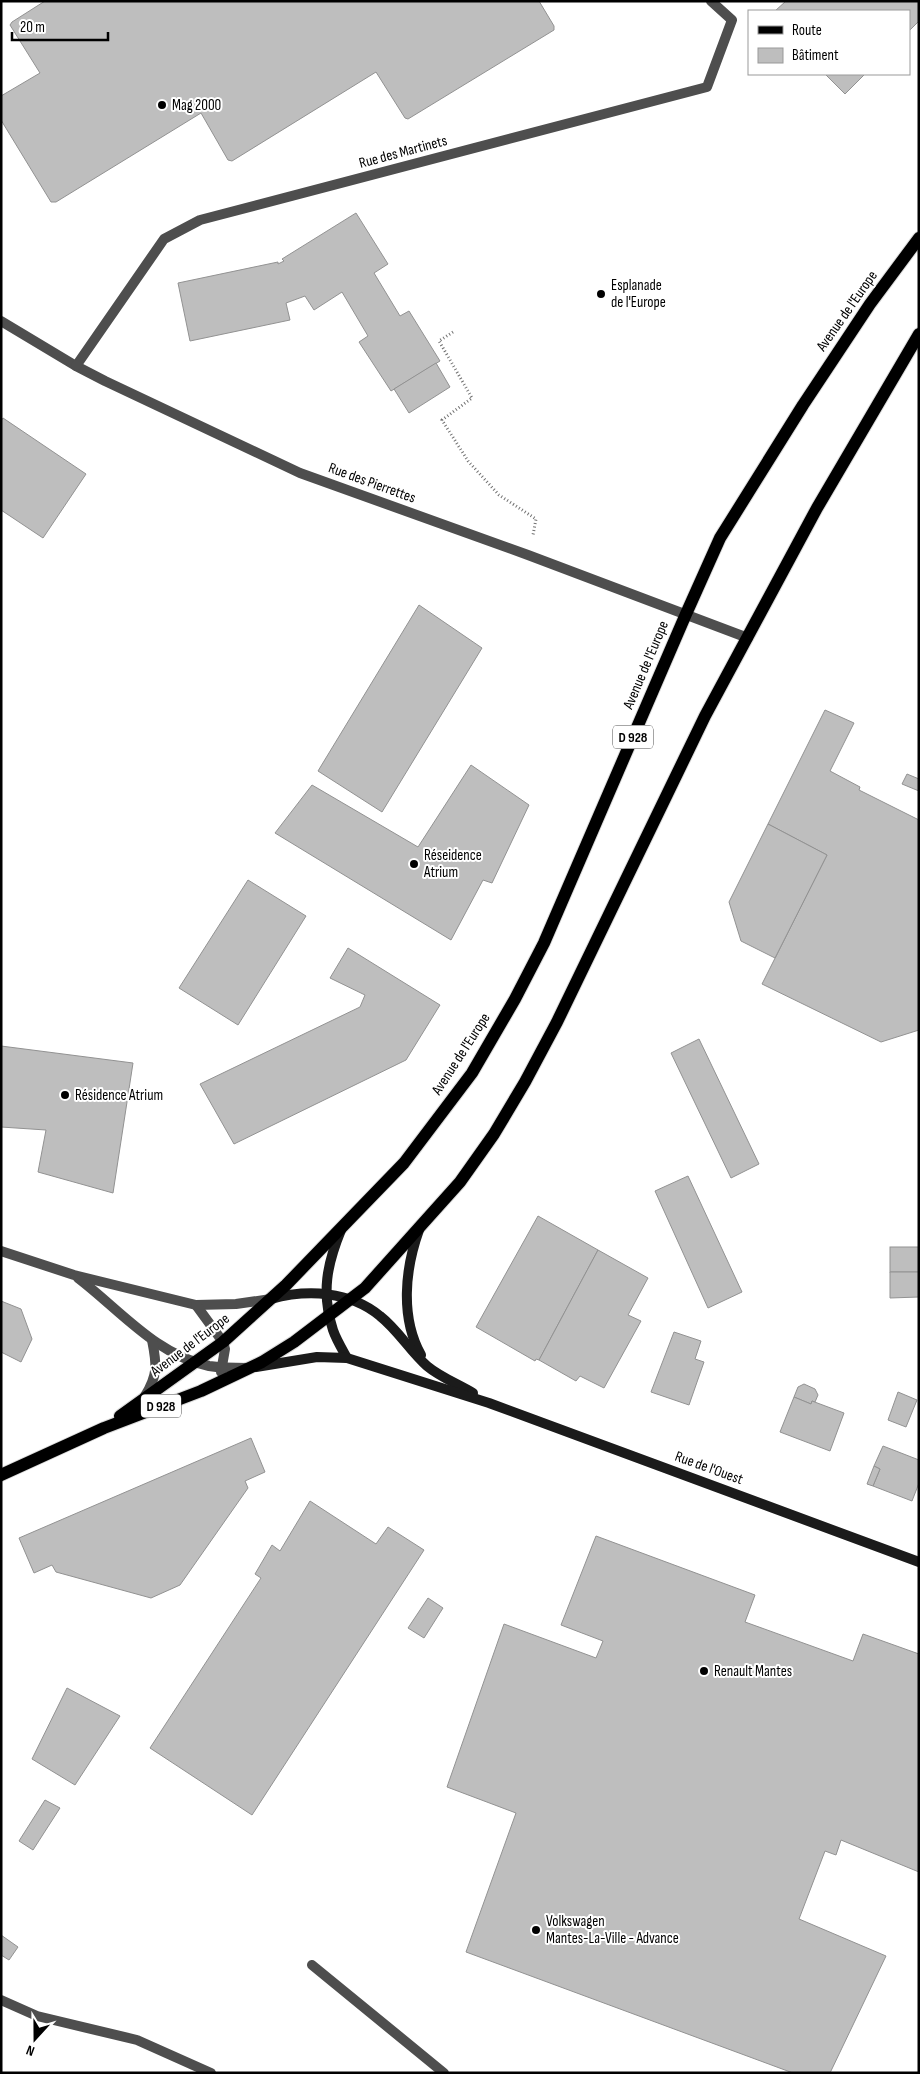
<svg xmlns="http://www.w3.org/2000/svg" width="920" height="2074" font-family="'Sofia Sans Condensed',sans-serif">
<rect width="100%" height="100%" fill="#fff"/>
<g fill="#bebebe" stroke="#929292">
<path d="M45,1H539L554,26V30L408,119L405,118L376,72L232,161L228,160L201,113L56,202H51L1,120V96L40,73L10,25L12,22Z"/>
<path d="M786,1H919V21L909,31V11H775Z"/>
<path d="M825,74H865L845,94Z"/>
<path d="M356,213L388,264L374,273L400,316L409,311L440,361L391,391L359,342L368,336L342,292L314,310L305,296L286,303L290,320L190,341L178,283L278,262V264L284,261L282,259Z"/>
<path d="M436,363L450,387L409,413L394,389Z"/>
<path d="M3,418L86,474L43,538L1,510V421Z"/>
<path d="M419,605L482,648L382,812L318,771Z"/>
<path d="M825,710L854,723L830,771L860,787L859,790L919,820V1030L881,1042L762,984L827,855L768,824Z"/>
<path d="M471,765L529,805L492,883L483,880L451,940L275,833L312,785L418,847Z"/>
<path d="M907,774L919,779V791L902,784Z"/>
<path d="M768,824L827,855L775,958L741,941L729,902Z"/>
<path d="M248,880L306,916L238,1025L179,988Z"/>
<path d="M348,948L440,1005L406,1060L234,1144L200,1084L360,1007L365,995L330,978Z"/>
<path d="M699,1039L759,1164L731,1178L671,1053Z"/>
<path d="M1,1046L133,1063L113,1193L38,1172L46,1130L1,1127Z"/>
<path d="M688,1176L742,1292L708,1308L655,1191Z"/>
<path d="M538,1216L598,1250L539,1360L536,1359L535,1361L476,1327Z"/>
<rect x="890" y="1247" width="29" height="25"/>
<path d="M598,1250L648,1278L628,1315L641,1321L604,1388L580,1376L576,1381L539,1360Z"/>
<path d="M890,1272H919V1297L890,1298Z"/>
<path d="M1,1301L21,1309L32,1339L21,1362L1,1352Z"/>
<path d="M674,1332L701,1341L695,1359L704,1362L689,1405L651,1392Z"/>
<path d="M804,1384L815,1389L818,1395L815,1402L812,1401L811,1404L794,1397L798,1387Z"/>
<path d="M898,1392L917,1400L906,1427L888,1420Z"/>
<path d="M794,1397L811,1404L812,1401L844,1413L830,1451L780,1432Z"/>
<path d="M251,1438L265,1472L245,1481L248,1488L180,1585L151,1598L56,1572L52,1565L34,1573L19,1538Z"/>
<path d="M883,1446L919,1460V1483L912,1501L873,1486L880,1469L874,1466Z"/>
<path d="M874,1466L880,1469L873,1486L867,1484Z"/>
<path d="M310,1501L376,1544L388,1527L424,1550L252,1815L150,1748L261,1578L255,1574L272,1545L280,1551Z"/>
<path d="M596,1536L755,1595L745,1622L853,1661L863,1634L919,1654V1872L841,1840L836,1855L825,1851L799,1919L886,1956L830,2073H793L466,1952L516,1813L447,1787L504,1624L596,1658L603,1641L561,1625Z"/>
<path d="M428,1598L443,1608L424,1638L408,1628Z"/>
<path d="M67,1688L120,1716L75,1785L32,1759Z"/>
<path d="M45,1800L60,1808L33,1850L19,1841Z"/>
<path d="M1,1935L18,1947L9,1960L1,1955Z"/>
</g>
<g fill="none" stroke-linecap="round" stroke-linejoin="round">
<defs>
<g id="primary">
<path d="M120,1416L223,1342L286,1285L404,1163L472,1073L515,999L544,943L686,614L720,538L803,405L870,304L919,238"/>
<path d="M1,1475L104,1428L201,1391L262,1362L294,1342L365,1288L460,1182L494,1134L525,1082L557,1022L705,716L817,508L919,334"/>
</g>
</defs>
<use href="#primary" stroke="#dbdbdb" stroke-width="14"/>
<path stroke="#707070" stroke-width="3" stroke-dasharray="1 2.5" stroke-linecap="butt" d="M453,332L439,341L472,398L442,420L468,461L499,495L536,519L533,535"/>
<path stroke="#4e4e4e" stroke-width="10" d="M312,1965L444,2073"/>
<g stroke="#4e4e4e" stroke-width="10">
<path d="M1,321L76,366L105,381L300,473L528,555L748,638"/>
<path d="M76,366L164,239L200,220L707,87L732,20L711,1"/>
<path d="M1,1251L74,1275L196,1305L236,1304L271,1299"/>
<path d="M78,1278C120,1310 156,1355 209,1366C222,1368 235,1368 248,1368"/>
<path d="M196,1305L223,1342L225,1349L221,1372"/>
<path d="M145,1396C158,1375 157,1365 152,1340"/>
<path d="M1,2000L37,2016L137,2040L211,2073"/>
</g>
<g stroke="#1b1b1b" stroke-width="10">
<path d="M341,1230C327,1264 321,1293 333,1330C336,1339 342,1349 347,1358"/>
<path d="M419,1230C405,1269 400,1317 421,1355"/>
<path d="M271,1299C307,1289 350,1291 380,1316C398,1330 410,1351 427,1366C440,1377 458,1384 473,1393"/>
<path d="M256,1367L317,1357L347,1358L489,1403L919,1562"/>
</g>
<use href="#primary" stroke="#000" stroke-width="12"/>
</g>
<g fill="#000" stroke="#fff" stroke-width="2">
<circle cx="162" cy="105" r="5"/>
<circle cx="601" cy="294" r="5"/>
<circle cx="414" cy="864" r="5"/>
<circle cx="65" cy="1095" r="5"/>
<circle cx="704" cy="1671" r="5"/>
<circle cx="536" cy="1930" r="5"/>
</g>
<g text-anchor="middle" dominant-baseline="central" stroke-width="4" stroke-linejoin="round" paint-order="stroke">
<g fill="#fff" stroke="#4c4c4c" stroke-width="1">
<rect x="613" y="725.5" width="40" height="23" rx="4"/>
<rect x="141" y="1394.5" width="40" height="23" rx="4"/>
</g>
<g font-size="14" font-weight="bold" fill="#000">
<text x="633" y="737">D 928</text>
<text x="161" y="1406">D 928</text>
</g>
<g font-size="15" fill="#000" stroke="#fff" text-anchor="start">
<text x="172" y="105">Mag 2000</text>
<text x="611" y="285">Esplanade<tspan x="611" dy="17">de l'Europe</tspan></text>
<text x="424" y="855">Réseidence<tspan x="424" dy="17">Atrium</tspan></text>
<text x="75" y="1095">Résidence Atrium</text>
<text x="714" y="1671">Renault Mantes</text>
<text x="546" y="1921">Volkswagen<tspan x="546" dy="17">Mantes-La-Ville - Advance</tspan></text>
</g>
<g font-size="15" fill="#000" stroke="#fff">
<text transform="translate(403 152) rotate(-15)">Rue des Martinets</text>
<text transform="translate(847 311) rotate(-55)">Avenue de l'Europe</text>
<text transform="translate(372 483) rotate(20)">Rue des Pierrettes</text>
<text transform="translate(646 665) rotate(-67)">Avenue de l'Europe</text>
<text transform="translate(461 1054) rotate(-57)">Avenue de l'Europe</text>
<text transform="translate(190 1345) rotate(-37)">Avenue de l'Europe</text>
<text transform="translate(709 1468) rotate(20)">Rue de l'Ouest</text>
</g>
</g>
<rect width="920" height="2074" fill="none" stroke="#000000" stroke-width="5"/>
<rect x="748" y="10" width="162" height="65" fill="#ffffff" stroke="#999999"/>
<rect x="758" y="26" width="25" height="8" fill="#000000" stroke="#999999"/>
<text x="792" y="35" font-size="15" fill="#000000">Route</text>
<rect x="758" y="48" width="25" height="15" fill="#bebebe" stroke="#999999"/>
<text x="792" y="60" font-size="15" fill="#000000">Bâtiment</text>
<g transform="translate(35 2039) rotate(201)" stroke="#ffffff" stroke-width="4" paint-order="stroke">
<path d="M0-4L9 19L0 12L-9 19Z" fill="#000000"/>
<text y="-8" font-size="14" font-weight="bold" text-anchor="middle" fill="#000000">N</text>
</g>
<path d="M12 32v8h96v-8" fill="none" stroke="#000000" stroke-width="2.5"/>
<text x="20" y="32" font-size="15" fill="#000000" stroke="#ffffff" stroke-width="4" paint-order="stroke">20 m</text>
</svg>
